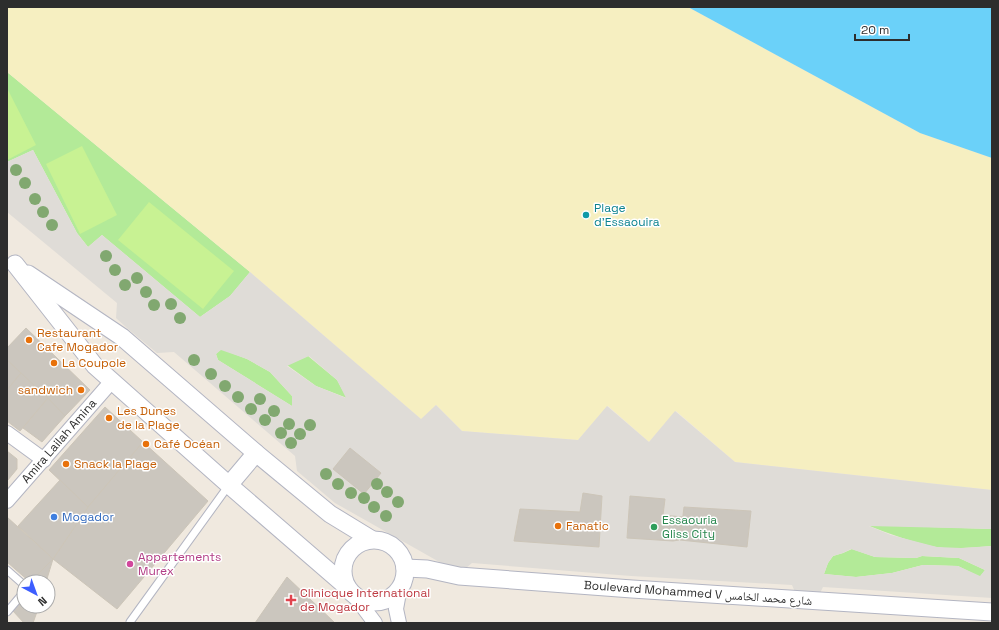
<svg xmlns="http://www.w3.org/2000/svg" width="999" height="630" font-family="'Space Grotesk','Noto Naskh Arabic',sans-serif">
<rect width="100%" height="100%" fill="#f0e9df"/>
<g fill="#b3ea98">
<path d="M7,72L250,272L230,296L200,317L102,235L88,247L77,233L33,150L7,162Z"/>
<path d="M221,349L247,359L270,372L292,396V406L218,360L216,354Z"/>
<path d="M308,356L337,380L347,398L316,386L287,365Z"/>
<path d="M867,525L992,529V546C974,547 954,550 936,547C912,542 889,534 867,525Z"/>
<path d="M852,549L875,557L916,558L922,556L959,558L985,570L980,577L958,566L923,565L892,573L856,577L824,574L828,563L833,556L843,553Z"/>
</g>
<path fill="#f6efc1" d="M7,7H688L920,133L992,158V490L735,462L676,411L649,442L608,406L578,440L462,431L436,405L422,420L250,272L7,72Z"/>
<g fill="#c8f293">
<path d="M7,88L36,145L7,160Z"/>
<path d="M82,146L117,215L80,234L46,164Z"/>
<path d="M149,202L234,271L203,309L118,240Z"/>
</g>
<path fill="#dfdcd7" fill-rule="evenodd" d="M33,150L77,233L88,247L102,235L200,317L230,296L250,272L421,419L436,405L462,431L578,440L607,406L649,442L675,411L735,462L992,490V529L869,526L891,535L937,547L961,548L992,546V598L823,587L820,593L795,592L792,585L631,576L472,563L466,568H450L335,503L297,471L295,456L174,352L157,353L128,329L116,318L117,303L7,212V162ZM221,350L247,359L270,372L292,396V406L218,360L216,354ZM309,356L337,380L346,398L316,386L287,366ZM602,496L599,547L514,541L520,509L580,512ZM630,497L664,499L663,515L682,517L679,540L673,541L627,537ZM684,507L751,511L747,547ZM851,549L875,557L916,558L922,556L959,558L985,570L980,576L958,566L923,565L892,573L856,577L824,574L828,563L833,556L843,553Z"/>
<path fill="#6bd1f9" d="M688,7H992V158L920,133Z"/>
<g fill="#cbc6be" stroke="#ccc5b8">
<path d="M26,328L90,390L65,416L7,360V348Z"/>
<path d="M7,360L21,373L7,390Z"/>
<path d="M21,373L48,398L20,431L7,421V390Z"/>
<path d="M48,398L65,416L42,442L23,428Z"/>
<path d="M105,407L143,442L88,507L49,470Z"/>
<path d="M143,442L208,501L117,609L53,559L88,507Z"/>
<path d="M350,448L381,473L364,494L333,469Z"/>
<path d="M7,451L17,459V469L7,481Z"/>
<path d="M60,480L88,507L53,559L18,526Z"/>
<path d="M583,493L602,496L599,547L514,541L520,509L580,512Z"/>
<path d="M630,496L665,499L663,515L682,517L679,540L673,541L627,538Z"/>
<path d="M684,507L751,511L747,547L680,540Z"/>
<path d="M7,517L53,559L30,582L7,562Z"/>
<path d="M53,559L46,582H30Z"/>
<path d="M287,577L335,623H255Z"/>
<path d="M24,598V606H39L33,623H24L13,611Z"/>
</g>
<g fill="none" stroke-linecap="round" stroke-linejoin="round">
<defs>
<g id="service">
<path d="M7,570L24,585"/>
<path d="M7,612L24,592"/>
<path d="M130,622L229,485"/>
</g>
<g id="minor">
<path d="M7,433L44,460"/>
<path d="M7,501L112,381"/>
<path d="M354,595L375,623"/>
<path d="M399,623L396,609L400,587"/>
</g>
<g id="tertiary">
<path d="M15,264L95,366L229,485L347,587"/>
<path d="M28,274L122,337L256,453L330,514L371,539"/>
<path d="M229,485L256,453"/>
<circle cx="374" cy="571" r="31"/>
<path d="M405,568L427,569L459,576L632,589L992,612"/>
</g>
</defs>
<use href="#service" stroke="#b3b5c2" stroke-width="9"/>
<use href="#minor" stroke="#b3b5c2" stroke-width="16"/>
<use href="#tertiary" stroke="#b3b5c2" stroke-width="19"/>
<use href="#service" stroke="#fff" stroke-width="7"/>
<use href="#minor" stroke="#fff" stroke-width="14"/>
<use href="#tertiary" stroke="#fff" stroke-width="17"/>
</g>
<g fill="#81a870">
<circle cx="16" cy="170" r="6"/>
<circle cx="25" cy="183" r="6"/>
<circle cx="35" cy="199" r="6"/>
<circle cx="43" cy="212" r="6"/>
<circle cx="52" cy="225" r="6"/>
<circle cx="106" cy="256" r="6"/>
<circle cx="115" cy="270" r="6"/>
<circle cx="137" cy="278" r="6"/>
<circle cx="125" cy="285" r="6"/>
<circle cx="146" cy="292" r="6"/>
<circle cx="171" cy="304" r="6"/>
<circle cx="154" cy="305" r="6"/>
<circle cx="180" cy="318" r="6"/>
<circle cx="194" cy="360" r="6"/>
<circle cx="211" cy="374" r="6"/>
<circle cx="225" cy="386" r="6"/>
<circle cx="238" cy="397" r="6"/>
<circle cx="260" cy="399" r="6"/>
<circle cx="251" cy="409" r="6"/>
<circle cx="274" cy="411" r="6"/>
<circle cx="265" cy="420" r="6"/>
<circle cx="289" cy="424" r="6"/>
<circle cx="310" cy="425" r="6"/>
<circle cx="281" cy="433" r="6"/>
<circle cx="300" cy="434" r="6"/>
<circle cx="291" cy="443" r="6"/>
<circle cx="326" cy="474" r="6"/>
<circle cx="338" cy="484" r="6"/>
<circle cx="377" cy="484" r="6"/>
<circle cx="387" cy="492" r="6"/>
<circle cx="351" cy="493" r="6"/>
<circle cx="364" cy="498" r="6"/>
<circle cx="398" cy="502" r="6"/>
<circle cx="374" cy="507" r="6"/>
<circle cx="386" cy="516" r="6"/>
</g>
<circle fill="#0f9aa8" stroke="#fff" stroke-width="1.5" cx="586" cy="215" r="4"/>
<g fill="#e8710a" stroke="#fff" stroke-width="1.5">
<circle cx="29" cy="340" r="4"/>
<circle cx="54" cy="363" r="4"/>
<circle cx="81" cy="390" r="4"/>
<circle cx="109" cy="418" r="4"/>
<circle cx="146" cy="444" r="4"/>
<circle cx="66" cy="464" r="4"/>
<circle cx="558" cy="526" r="4"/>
</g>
<circle fill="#3f7fe0" stroke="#fff" stroke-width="1.5" cx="54" cy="517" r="4"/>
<circle fill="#2e9e5b" stroke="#fff" stroke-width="1.5" cx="654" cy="527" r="4"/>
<circle fill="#d1479c" stroke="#fff" stroke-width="1.5" cx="130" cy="564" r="4"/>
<path fill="#e0444e" stroke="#fff" stroke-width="1.5" d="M289 594h4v4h4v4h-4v4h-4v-4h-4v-4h4z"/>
<g text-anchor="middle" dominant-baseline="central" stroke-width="3" stroke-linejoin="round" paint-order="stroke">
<g font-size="12" fill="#0d838f" stroke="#fff" text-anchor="start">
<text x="594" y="208">Plage<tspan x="594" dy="14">d'Essaouira</tspan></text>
</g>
<g font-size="12" fill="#c56008" stroke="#fff" text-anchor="start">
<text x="37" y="333">Restaurant<tspan x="37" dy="14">Cafe Mogador</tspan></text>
<text x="62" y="363">La Coupole</text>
<text x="73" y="390" text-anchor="end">sandwich</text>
<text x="117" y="411">Les Dunes<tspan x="117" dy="14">de la Plage</tspan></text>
<text x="154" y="444">Café Océan</text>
<text x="74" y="464">Snack la Plage</text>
<text x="566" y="526">Fanatic</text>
</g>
<g font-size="12" fill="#2d2d2d" stroke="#fff">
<text transform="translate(59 441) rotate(-49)">Amira Lailah Amina</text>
<text transform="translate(698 593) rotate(4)">Boulevard Mohammed V شارع محمد الخامس</text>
</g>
<g font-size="12" fill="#366cbe" stroke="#fff" text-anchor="start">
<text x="62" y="517">Mogador</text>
</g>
<g font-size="12" fill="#27864d" stroke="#fff" text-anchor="start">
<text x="662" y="520">Essaouria<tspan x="662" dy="14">Gliss City</tspan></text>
</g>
<g font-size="12" fill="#b23c85" stroke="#fff" text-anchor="start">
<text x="138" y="557">Appartements<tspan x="138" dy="14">Murex</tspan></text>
</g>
<g font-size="12" fill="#be3a42" stroke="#fff" text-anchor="start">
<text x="300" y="593">Clinicque International<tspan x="300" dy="14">de Mogador</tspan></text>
</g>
</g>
<rect width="999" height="630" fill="none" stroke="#2d2d2d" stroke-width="16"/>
<g transform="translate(36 594) rotate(139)"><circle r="19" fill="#ffffff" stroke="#ababab"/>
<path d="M0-3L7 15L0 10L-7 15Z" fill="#3d5eff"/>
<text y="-6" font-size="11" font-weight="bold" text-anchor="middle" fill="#2d2d2d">N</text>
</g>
<path d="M855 34v6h54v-6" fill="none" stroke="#2d2d2d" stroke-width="2"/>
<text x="861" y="34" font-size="12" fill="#2d2d2d" stroke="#ffffff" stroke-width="3" paint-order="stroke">20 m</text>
</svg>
